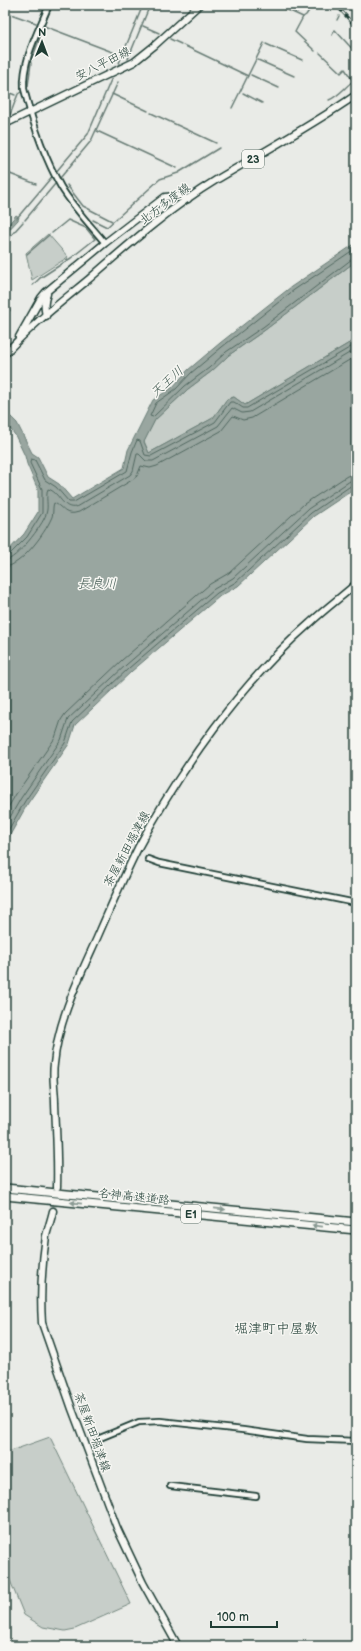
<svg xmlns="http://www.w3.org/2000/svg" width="361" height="1651" font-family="'Balsamiq Sans','Klee One',sans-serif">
<rect width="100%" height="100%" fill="#e9ebe7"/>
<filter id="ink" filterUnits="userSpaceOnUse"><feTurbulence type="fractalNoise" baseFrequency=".025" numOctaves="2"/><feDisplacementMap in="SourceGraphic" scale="8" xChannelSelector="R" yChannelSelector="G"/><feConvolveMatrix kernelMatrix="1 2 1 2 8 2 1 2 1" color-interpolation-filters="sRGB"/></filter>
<g filter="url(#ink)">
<g fill="#c7cec9" stroke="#73867e">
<path d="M48,234L68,257L32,280L26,253Z"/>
<path d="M356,261V339L245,405L234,397L227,399L213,418L149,453L144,441L155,420L188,389L212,371L229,355L265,330Z"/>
<path d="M50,1437L131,1604L75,1629L65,1631L43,1627L24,1615L5,1568V1453Z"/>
</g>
<g fill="#99a6a0" stroke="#687c75">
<path d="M16,215L19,217L18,220L5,234V229Z"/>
<path d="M356,243V261L265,330L229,355L212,371L188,389L155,420L144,442L149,453L213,418L227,399L234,397L245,405L356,339V488L314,516L238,586L220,596L132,671L75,725L69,744L28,803L5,844V554L24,534L38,512V490L27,464L25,456L15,435L5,422V411L17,423L32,453L38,457L48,477L59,484L72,499L124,468L128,450L153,400L173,387L188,370L220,343L291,287Z"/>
</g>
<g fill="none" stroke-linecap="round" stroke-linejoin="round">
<g stroke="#50675f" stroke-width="1">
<path d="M356,248L294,290L222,347L191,373L176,389L156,403L150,416L153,417L185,386L209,368L226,352L263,327L352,259L356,258"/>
<path d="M5,556L9,555L27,537L42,513V489L30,463L31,459L35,460L45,480L56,487L69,502H74L127,471L132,452L137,440L140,441L145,455L151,456L215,422L230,402H234L243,408H247L356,344"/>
<path d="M5,561C16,560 43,525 46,514C49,506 45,497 48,489C60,492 62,510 76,507L130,475L133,471L137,454H139L146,461H153L218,426L232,408L242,413L250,412L356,349"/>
<path d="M5,567C21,566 45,533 51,519C54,514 52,508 54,503C64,507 64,517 79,512L132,480L137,476L141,466L150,468L157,466L221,431L233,416L243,420L252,418L356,356"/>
<path d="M5,813L16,794L55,738L61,720L65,714L122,660L210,584L229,573L304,504L347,476L356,474"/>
<path d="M5,826L21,798L61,740L68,719L126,665L214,589L233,578L308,509L350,481L356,480"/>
<path d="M5,836L25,801L65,743L72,722L129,668L217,593L236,582L311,513L352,485H356"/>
</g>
<g stroke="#687c75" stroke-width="1.5">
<path d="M277,5L303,17L295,32L315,51"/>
<path d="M5,12L36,23"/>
<path d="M295,13L299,5"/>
<path d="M303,17L306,15L312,6"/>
<path d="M337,20L339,16"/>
<path d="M44,26L115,53"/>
<path d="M143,26L159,33"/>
<path d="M332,35L335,30L356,53"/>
<path d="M170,39L181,44"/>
<path d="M266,44L302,60"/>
<path d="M183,45L248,76"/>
<path d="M320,53L341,73L345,69L353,81L356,79"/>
<path d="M32,59L52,5"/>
<path d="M128,59L150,5"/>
<path d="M258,60L294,76"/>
<path d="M117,68L143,5"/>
<path d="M251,75L279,88"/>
<path d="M28,86L31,63"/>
<path d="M5,91L15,95"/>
<path d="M243,93L262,103"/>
<path d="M112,94L148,111"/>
<path d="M329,100C339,96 345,87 353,81"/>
<path d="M232,108L264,43"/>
<path d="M151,113L216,143"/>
<path d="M10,115L18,94L21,92"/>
<path d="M97,131L177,168"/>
<path d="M5,172L36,184"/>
<path d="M67,185L83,206L112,221"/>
<path d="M17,218L88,134L113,75"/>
<path d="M25,220L91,141L118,82"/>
<path d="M93,220L107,227L160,179L178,173L219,148"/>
<path d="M5,242L23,222"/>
<path d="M27,254L49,235"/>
<path d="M33,285L40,278L71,258L95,239L86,228L68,220L52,233"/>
<path d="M5,315L10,310"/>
</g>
<path stroke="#c1c8c3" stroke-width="6" stroke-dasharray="6 3" stroke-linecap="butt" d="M53,1211L56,1189"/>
<defs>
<g id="minor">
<path d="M49,5C38,32 22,60 24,89C32,120 45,159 61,187C73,207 90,225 105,243"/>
<path d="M148,859L159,863L356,903"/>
<path d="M100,1438L139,1422L160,1421L243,1430L307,1439L356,1441"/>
<path d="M170,1486L256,1496"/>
</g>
<g id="major">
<path d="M5,124L134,62L154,46L199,5"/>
<path d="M46,316C44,307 44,302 47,294"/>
<path d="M19,337L41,298L46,292L105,243L165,197L178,196L188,199"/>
<path d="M5,354C30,326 60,303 89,279C129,244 170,208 216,180C263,152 311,126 356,95"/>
<path d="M57,1187C58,1159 56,1131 55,1103C55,1090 52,1077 54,1064C58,1020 79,978 97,938C110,908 123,878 138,848C181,768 241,683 310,623C325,609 341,597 356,584"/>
<path d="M53,1211C51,1220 48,1228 46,1236C42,1264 40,1295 42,1323L72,1409L117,1528L143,1583L178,1646"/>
</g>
<g id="highway">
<path d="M5,1188L356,1222"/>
<path d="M5,1196L356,1230"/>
</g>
</defs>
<use href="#minor" stroke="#1f3d34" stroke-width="8"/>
<use href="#major" stroke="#1f3d34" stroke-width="9"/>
<use href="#highway" stroke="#1f3d34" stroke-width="10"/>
<use href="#minor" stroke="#f6f6f2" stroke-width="4.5"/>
<use href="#major" stroke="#f6f6f2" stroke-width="6"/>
<use href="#highway" stroke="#f6f6f2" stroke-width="7"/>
<defs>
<path id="rail" d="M336,5L356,27"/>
</defs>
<use href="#rail" stroke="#1f3d34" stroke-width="3"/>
<use href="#rail" stroke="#f6f6f2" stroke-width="1.5" stroke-dasharray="4.5" stroke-linecap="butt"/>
</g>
<defs><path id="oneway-solid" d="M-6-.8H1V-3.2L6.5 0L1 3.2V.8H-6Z"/></defs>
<g fill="#8a9a93">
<use href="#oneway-solid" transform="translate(76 1203) rotate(-174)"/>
<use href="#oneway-solid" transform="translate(220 1209) rotate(6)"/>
<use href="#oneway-solid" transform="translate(317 1226) rotate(-174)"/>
</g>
</g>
<g text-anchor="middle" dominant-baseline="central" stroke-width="3" stroke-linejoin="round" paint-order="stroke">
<g fill="#f6f6f2" stroke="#60746d" stroke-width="1">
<rect x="242" y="150" width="22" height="18" rx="3"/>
<rect x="181" y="1205" width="20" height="18" rx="3"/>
</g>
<g font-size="11" font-weight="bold" fill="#1f3d34">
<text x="253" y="159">23</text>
<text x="191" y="1214">E1</text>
</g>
<g font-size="12" fill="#1f3d34" stroke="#f6f6f2">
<text transform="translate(103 64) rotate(-27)">安八平田線</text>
<text transform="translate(165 204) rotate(-37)">北方多度線</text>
<text transform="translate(127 849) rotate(-62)">茶屋新田堀津線</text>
<text transform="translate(134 1197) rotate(6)">名神高速道路</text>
<text transform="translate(92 1432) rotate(70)">茶屋新田堀津線</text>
</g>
<g font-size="13" font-style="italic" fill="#445c54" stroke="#f6f6f2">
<text transform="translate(167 382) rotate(-42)">天王川</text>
<text x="97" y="584">長良川</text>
</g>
<g font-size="14" fill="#1f3d34" stroke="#f6f6f2">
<text x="276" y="1328">堀津町中屋敷</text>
</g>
</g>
<rect width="361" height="1651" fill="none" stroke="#f6f6f2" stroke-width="20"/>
<rect x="10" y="10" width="341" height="1631" fill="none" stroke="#1f3d34" stroke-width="1.5" filter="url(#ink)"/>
<g transform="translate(42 42) rotate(1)" stroke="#f6f6f2" stroke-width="3" paint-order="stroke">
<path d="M0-3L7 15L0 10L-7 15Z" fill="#1f3d34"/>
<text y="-6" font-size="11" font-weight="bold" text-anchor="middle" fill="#1f3d34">N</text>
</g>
<path d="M211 1621v6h66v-6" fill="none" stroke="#1f3d34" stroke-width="2"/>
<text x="217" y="1621" font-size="12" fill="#1f3d34" stroke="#f6f6f2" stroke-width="3" paint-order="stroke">100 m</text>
</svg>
